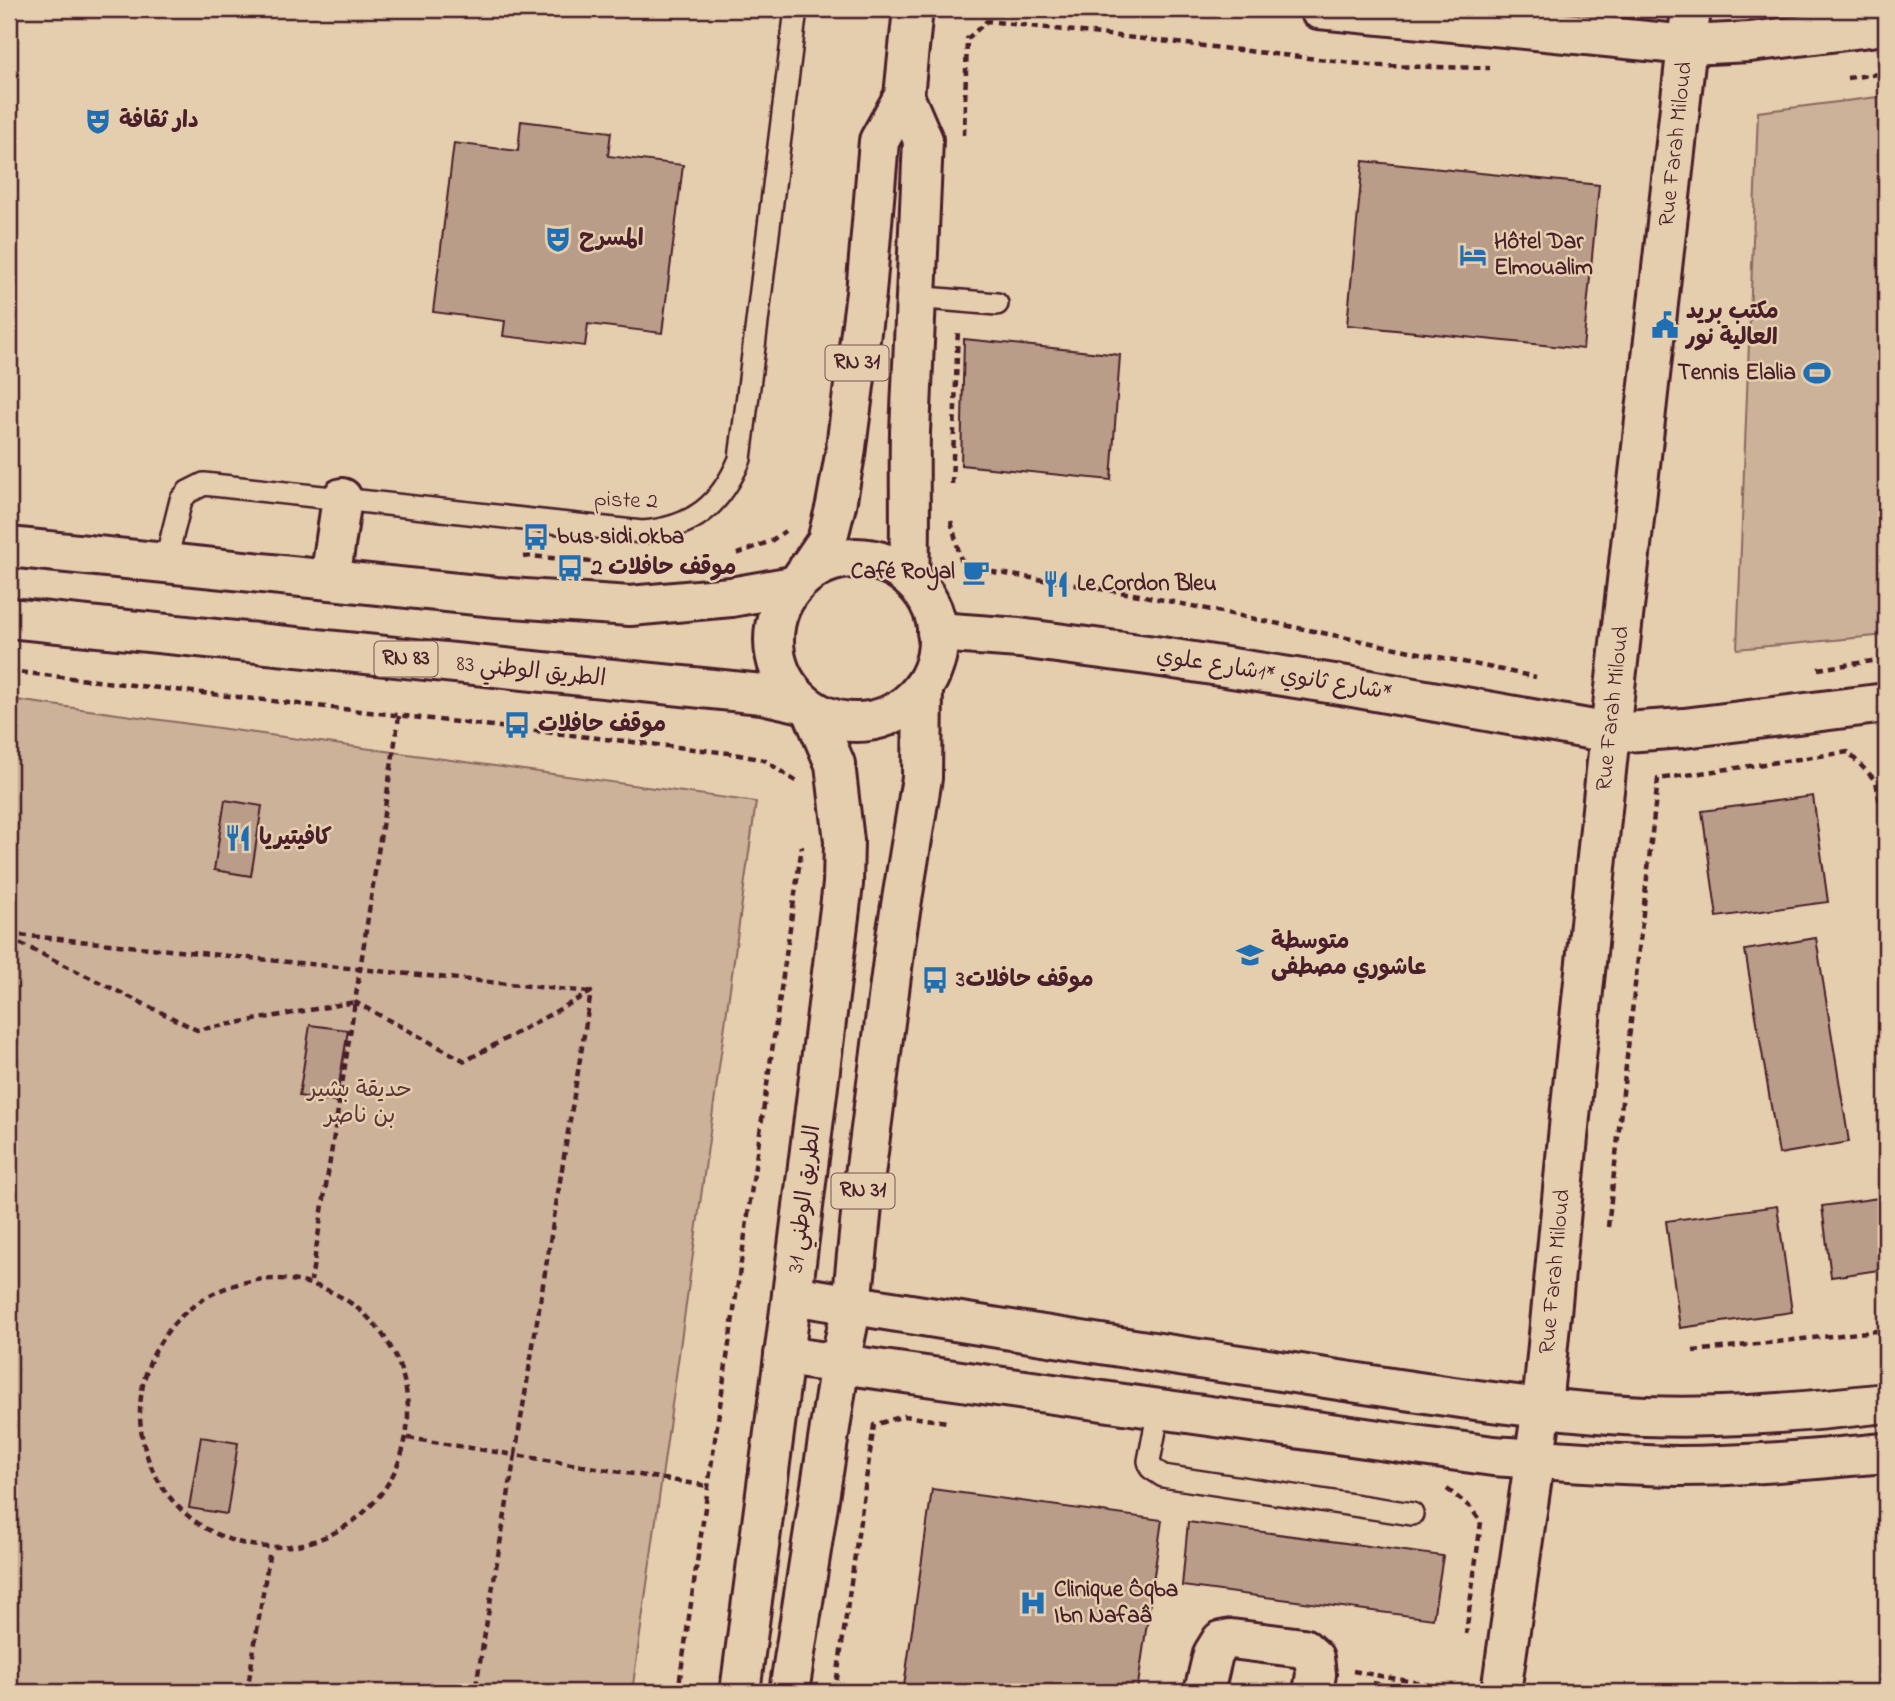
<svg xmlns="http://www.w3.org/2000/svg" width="1895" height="1701" font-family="'Indie Flower','Playpen Sans Arabic',sans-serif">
<rect width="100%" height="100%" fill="#e4cead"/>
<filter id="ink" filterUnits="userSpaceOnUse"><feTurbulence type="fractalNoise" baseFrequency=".0143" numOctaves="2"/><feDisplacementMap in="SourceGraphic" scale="14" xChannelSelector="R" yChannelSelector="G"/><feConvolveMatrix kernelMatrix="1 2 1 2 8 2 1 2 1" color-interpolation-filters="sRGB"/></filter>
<g filter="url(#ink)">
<g fill="#cbb298" stroke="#8a6862" stroke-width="2">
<path d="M1886,96V635L1737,649L1758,112Z"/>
<path d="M9,699L756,802L632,1692H9Z"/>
</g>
<g fill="#b99d89" stroke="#4a1f2b" stroke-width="2">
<path d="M521,121L611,132L608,156L683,165L662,333L588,324L585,346L503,336L505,321L433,312L454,143L518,151Z"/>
<path d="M1363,161L1599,185L1583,349L1347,325Z"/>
<path d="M964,339L1120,355L1111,480L961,465Z"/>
<path d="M1813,796L1828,902L1717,917L1702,811Z"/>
<path d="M225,800L262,806L251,876L214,870Z"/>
<path d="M1816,938L1849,1142L1779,1154L1745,950Z"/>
<path d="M310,1025L348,1030L336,1102L299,1096Z"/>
<path d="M1886,1197V1269L1831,1277L1822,1206Z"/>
<path d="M1777,1206L1792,1312L1680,1328L1666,1221Z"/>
<path d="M201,1437L238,1443L227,1514L189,1508Z"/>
<path d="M932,1489L1162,1520L1137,1692H946L904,1686Z"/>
<path d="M1188,1522L1443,1556L1433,1619L1182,1586Z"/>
<path d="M1374,1682L1423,1692H1373Z"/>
</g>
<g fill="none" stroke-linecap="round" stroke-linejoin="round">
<defs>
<g id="service">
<path d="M914,297L997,304"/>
<path d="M165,564L181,500L188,492L204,484L642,532C693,528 720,506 740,459L796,9"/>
<path d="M1159,1409L1149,1461L1151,1468L1163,1476L1412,1514"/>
</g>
<g id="minor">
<path d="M937,632L1019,638L1155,656L1347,686L1610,733L1684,728L1886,703"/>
<path d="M1204,1692L1213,1654L1221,1641L1231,1639L1303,1648L1314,1658L1316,1674L1313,1692"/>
<path id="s1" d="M1501,1692L1542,1407L1572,1096L1610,733L1691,9"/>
</g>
<g id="tertiary">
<path d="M792,1295C953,1321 1114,1347 1274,1370C1386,1387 1498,1406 1610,1414C1702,1421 1795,1413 1886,1403"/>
<path d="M784,1356L1493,1456C1555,1460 1617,1465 1679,1466C1748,1466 1818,1459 1886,1453"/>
</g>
<path id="secondary" d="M1319,9L1688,45L1750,42L1886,25"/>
<g id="primary">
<path d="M904,96L923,140L910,432C909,481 911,529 909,577"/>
<path d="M803,576L827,541L836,505L845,455L866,293L879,141L904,96L913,9"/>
<path d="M740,1692L792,1295L843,884L844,841L835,764L812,710"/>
<path d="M789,1692L840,1363L852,1305L865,1175L897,930L922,778L923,688"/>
</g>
<g id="trunk">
<path d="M9,547L496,597L630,606L731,597L793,586"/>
<circle cx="856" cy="640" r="82"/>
<path d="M330,580L342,498"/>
<path d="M9,618L762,694L802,703"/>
</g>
</defs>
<use href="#service" stroke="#4a1f2b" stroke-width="26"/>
<use href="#minor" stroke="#4a1f2b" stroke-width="44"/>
<use href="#tertiary" stroke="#4a1f2b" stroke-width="44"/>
<use href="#secondary" stroke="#4a1f2b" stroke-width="44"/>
<use href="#primary" stroke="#4a1f2b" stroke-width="44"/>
<use href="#trunk" stroke="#4a1f2b" stroke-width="44"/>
<g stroke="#4a1f2b" stroke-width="4.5" stroke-dasharray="7 5" stroke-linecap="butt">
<path d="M1847,78L1886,73"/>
<path d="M964,135L967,39L987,21L1378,66L1490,68"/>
<path d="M952,484L958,329"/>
<path d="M951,521L961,560L993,572L1139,595L1536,677"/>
<path d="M737,554L771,541L785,531"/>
<path d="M524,557L531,556L592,562"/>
<path d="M1818,669L1886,659"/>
<path d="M9,671L729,753L764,760L797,782"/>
<path d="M399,716L355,1002L465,1061L591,992L515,1455L708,1486"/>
<path d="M1886,779L1876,781L1886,839"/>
<path d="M9,934L589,992"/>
<path d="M9,938L197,1030L355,1002L311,1281"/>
<path d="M1608,1227L1658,779L1848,752L1876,781"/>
<circle cx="274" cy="1413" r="134"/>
<path d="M1693,1351L1886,1330"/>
<path d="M408,1438L515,1455L475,1692"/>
<path d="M1447,1489L1470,1507L1481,1522L1466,1634"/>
<path d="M1353,1671L1463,1691"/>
<path d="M238,1692L248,1686L252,1692"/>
<path d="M247,1692L270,1550"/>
<path d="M678,1692L802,846"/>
<path d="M835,1692L874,1425L904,1416L947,1422"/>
</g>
<use href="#service" stroke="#e4cead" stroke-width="21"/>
<use href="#minor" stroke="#e4cead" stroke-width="38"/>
<use href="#tertiary" stroke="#e4cead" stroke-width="38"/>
<use href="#secondary" stroke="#e4cead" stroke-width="38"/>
<use href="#primary" stroke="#e4cead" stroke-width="38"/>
<use href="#trunk" stroke="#e4cead" stroke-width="38"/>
</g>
</g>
<defs>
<symbol id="theatre-bare" viewBox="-9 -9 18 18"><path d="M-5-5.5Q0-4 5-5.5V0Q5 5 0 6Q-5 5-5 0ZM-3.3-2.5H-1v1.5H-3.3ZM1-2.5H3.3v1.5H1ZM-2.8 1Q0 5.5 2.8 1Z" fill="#1f6fb2" stroke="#e4cead" stroke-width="2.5" paint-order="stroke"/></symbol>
<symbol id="hotel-bare" viewBox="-9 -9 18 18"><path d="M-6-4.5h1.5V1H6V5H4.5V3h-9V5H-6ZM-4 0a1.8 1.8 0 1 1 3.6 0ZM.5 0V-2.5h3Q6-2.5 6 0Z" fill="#1f6fb2" stroke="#e4cead" stroke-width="2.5" paint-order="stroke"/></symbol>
<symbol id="civic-bare" viewBox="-9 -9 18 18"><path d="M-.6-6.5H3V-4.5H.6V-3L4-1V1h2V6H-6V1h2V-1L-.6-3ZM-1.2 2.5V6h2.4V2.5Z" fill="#1f6fb2" stroke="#e4cead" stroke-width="2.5" paint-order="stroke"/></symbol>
<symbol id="stadium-bare" viewBox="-9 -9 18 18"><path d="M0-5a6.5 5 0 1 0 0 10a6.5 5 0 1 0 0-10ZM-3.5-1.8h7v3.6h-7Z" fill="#1f6fb2" stroke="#e4cead" stroke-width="2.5" paint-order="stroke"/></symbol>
<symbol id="bus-bare" viewBox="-9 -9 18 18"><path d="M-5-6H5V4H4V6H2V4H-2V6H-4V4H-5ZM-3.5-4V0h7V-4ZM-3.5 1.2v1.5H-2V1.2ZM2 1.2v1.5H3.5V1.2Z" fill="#1f6fb2" stroke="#e4cead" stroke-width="2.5" paint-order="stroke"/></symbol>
<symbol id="cafe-bare" viewBox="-9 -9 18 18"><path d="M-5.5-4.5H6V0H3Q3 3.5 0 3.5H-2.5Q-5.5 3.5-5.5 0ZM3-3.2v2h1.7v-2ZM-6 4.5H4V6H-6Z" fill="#1f6fb2" stroke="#e4cead" stroke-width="2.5" paint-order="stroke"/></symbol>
<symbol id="restaurant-bare" viewBox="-9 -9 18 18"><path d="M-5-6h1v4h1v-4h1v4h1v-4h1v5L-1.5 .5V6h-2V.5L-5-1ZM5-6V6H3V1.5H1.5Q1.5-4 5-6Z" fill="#1f6fb2" stroke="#e4cead" stroke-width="2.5" paint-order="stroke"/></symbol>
<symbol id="school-bare" viewBox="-9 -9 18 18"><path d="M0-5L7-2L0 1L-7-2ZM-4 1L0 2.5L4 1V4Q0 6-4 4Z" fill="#1f6fb2" stroke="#e4cead" stroke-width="2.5" paint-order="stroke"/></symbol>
<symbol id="hospital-bare" viewBox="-9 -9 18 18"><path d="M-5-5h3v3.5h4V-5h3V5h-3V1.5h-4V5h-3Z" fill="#1f6fb2" stroke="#e4cead" stroke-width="2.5" paint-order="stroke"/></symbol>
</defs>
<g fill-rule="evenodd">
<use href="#theatre-bare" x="79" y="102" width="38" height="38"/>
<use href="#theatre-bare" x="539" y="220" width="38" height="38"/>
<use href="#hotel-bare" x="1454" y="236" width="38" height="38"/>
<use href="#civic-bare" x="1646" y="306" width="38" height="38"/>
<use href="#stadium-bare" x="1798" y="354" width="38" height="38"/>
<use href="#bus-bare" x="517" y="518" width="38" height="38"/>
<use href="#bus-bare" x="551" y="549" width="38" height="38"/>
<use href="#cafe-bare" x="957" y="553" width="38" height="38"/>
<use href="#restaurant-bare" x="1037" y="565" width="38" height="38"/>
<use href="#bus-bare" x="498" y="706" width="38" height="38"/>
<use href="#restaurant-bare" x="219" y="819" width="38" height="38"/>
<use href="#school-bare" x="1231" y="936" width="38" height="38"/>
<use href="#bus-bare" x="916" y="961" width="38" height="38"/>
<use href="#hospital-bare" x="1014" y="1584" width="38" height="38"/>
</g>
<g text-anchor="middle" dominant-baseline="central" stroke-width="5" stroke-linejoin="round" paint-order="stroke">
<g fill="#e4cead" stroke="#785452" stroke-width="2">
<rect x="825.5" y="345.5" width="63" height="35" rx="5"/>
<rect x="374.5" y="641.5" width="63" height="35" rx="5"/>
<rect x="831.5" y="1173.5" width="63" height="35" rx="5"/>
</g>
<g font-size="21" font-weight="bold" fill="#4a1f2b">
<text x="857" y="363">RN 31</text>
<text x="406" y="659">RN 83</text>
<text x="863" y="1191">RN 31</text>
</g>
<g font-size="23" font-weight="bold" fill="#4a1f2b" stroke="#e4cead" text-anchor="start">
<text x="119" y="121">دار ثقافة</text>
<text x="579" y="239">المسرح</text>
<text x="1494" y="242">Hôtel Dar<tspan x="1494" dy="26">Elmoualim</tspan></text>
<text x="1686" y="312">مكتب بريد<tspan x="1686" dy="26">العالية نور</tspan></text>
<text x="1796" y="373" text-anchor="end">Tennis Elalia</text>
<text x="557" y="537">bus sidi okba</text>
<text x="591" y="568">موقف حافلات 2</text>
<text x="955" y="572" text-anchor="end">Café Royal</text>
<text x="1077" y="584">Le Cordon Bleu</text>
<text x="538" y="725">موقف حافلات</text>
<text x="259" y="838">كافيتيريا</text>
<text x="1271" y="942">متوسطة<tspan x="1271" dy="26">عاشوري مصطفى</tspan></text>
<text x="956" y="980">موقف حافلات3</text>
<text x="1054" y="1590">Clinique Ôqba<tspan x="1054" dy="26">Ibn Nafaâ</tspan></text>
</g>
<g font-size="23" fill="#4a1f2b" stroke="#e4cead">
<text stroke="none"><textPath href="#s1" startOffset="1558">Rue Farah Miloud</textPath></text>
<text transform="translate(626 501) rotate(2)">piste 2</text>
<text transform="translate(531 672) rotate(6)">الطريق الوطني 83</text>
<text transform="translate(1274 675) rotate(9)">شارع ثانوي *1شارع علوي*</text>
<text stroke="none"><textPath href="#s1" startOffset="990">Rue Farah Miloud</textPath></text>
<text transform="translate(805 1199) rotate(-83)">الطريق الوطني 31</text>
<text stroke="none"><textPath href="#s1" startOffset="424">Rue Farah Miloud</textPath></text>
</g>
<g font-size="23" fill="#5d353b" stroke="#e4cead">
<text x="360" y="1090">حديقة بشير<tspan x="360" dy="26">بن ناصر</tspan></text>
</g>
</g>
<rect width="1895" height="1701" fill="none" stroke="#e4cead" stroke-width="35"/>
<rect x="18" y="18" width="1860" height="1666" fill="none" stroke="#4a1f2b" stroke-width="2.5" filter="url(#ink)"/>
</svg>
